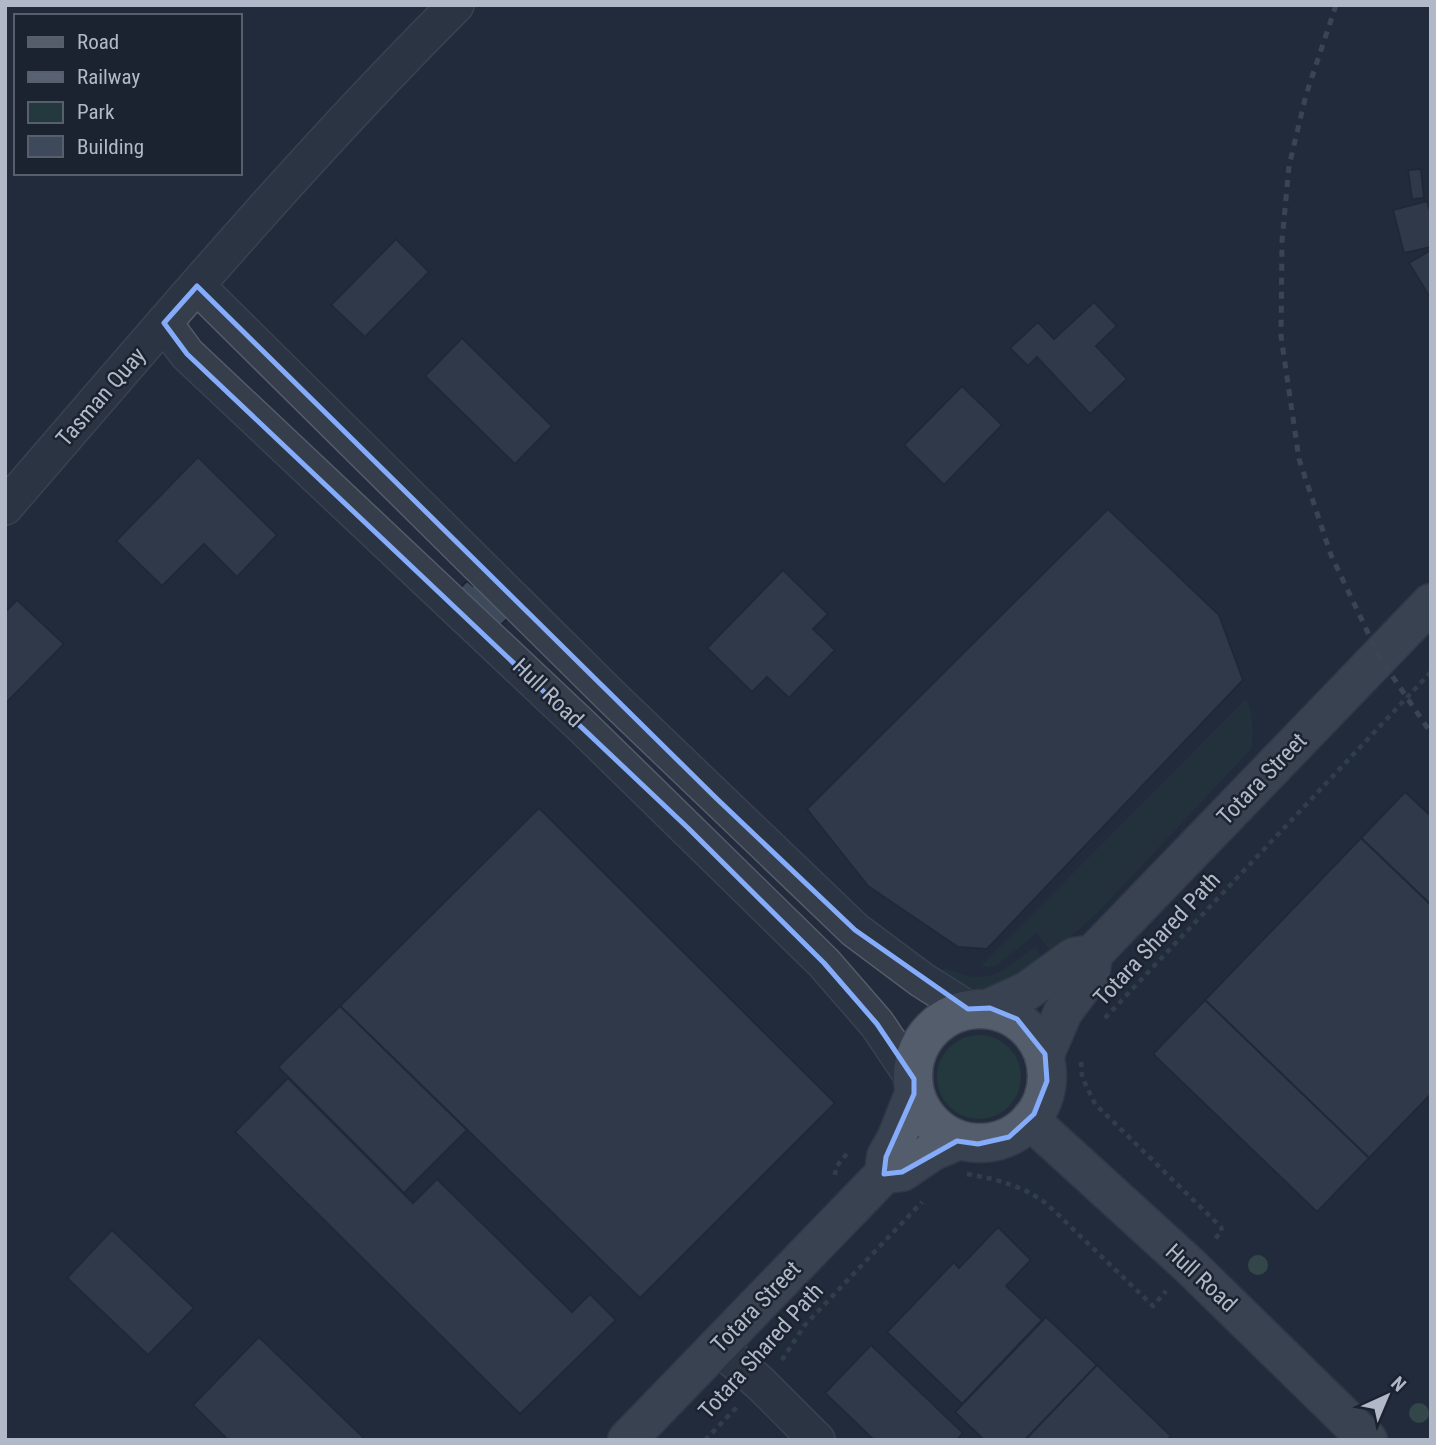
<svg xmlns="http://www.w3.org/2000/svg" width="1436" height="1445" font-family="'Roboto Condensed',sans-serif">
<rect width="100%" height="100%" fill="#222c3c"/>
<g fill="#24393d">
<path d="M1246,699C1254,715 1253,731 1252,748L1097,913L1052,953L1037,933L998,964L992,967L981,966Z"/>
<path d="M1035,947L1042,959C1019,974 992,996 964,986C955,983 947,977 939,972L946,968C986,988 1002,972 1035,947Z"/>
<circle cx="979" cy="1077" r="42"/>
</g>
<g fill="#3e4a5b" stroke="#1d2533" stroke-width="2">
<path d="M1421,169L1424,198L1412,199L1408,170Z"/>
<path d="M1427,201L1431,214V247L1404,253L1393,210Z"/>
<path d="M396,239L429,272L365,337L331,305Z"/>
<path d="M1431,250V299L1409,263Z"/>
<path d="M1094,302L1117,326L1096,346L1127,379L1090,414L1037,357L1028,366L1010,348L1038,322L1054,339Z"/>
<path d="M462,338L552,426L515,464L425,376Z"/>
<path d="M962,386L1002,425L944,485L904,445Z"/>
<path d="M198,457L277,535L237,577L204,544L162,586L116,541Z"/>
<path d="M1108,509L1219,615L1243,680L987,949L958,947L868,886L807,809Z"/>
<path d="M783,570L828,614L813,629L835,650L789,698L767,677L752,692L707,648Z"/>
<path d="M467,581L473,586L475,584L512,614L495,631L459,589Z"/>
<path d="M17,600L64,644L5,704V612Z"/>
<path d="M1405,792L1431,816V905L1361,838Z"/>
<path d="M539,808L835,1103L640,1298L340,1006Z"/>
<path d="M1361,838L1431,905V1094L1369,1158L1205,1000Z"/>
<path d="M1205,1000L1369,1158L1317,1212L1153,1054Z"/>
<path d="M340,1006L467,1130L404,1193L278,1067Z"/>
<path d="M288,1078L413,1203L437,1179L572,1312L590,1294L616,1320L520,1414L235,1132Z"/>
<path d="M998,1227L1031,1260L1006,1286L1042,1320L962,1404L887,1332L954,1262L959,1268Z"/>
<path d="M112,1230L194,1308L148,1355L67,1278Z"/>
<path d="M1046,1317L1097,1365L1025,1440H984L955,1412Z"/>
<path d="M259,1337L366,1440H228L193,1405Z"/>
<path d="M871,1345L963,1433L957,1440H874L825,1393Z"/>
<path d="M1097,1365L1171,1436L1167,1440H1025Z"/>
</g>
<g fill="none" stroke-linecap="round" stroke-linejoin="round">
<defs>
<g id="minor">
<path d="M197,286L614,699L855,930L922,980L968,1009"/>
<path d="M164,323L187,354L584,728L824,963L877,1024L914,1079"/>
<path d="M5,507C152,337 297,164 456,5"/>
<path d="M718,1347L760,1383L817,1440"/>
</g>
<g id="major">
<path d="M990,1008L1027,991L1074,957L1093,954"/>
<circle cx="980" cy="1076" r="67"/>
<path d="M1045,1054L1063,1012L1090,976L1093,954L1431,603"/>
<path d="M1030,1120L1190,1266L1368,1440"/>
<path d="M884,1174L902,1172L933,1151L957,1141"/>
<path d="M627,1440L884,1174L886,1157L896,1139L914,1094"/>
</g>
</defs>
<use href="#minor" stroke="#545c6a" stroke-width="38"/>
<use href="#major" stroke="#3f4755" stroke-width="41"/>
<g stroke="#42565a" stroke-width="4.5" stroke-dasharray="5 5" stroke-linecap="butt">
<path d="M1105,1018L1431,672"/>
<path d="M1081,1062L1082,1077L1095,1104L1221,1227L1222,1231L1213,1241"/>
<path d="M967,1174C997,1179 1023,1186 1047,1204L1153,1306L1166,1291"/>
<path d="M835,1175L836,1167L850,1150"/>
<path d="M782,1360L804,1326L922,1202"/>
<path d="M705,1440L737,1407"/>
</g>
<use href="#minor" stroke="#363e4c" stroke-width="35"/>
<use href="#major" stroke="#545d6c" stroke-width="38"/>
<path stroke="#586273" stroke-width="5" stroke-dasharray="7 7" stroke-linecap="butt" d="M1336,5L1306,95L1289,166L1282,241L1281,336L1299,459L1331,555L1380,658L1431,733"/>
</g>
<g fill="#48685b">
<circle cx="1258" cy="1265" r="10"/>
<circle cx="1419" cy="1413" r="10"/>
</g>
<path d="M0 0H1436V1445H0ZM197,286L716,798L855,930L968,1009L990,1008L1017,1019L1045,1054L1047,1081L1034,1114L1009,1137L978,1144L957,1141L902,1172L884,1174L886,1157L914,1094V1079L877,1024L824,963L688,828L187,354L164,323Z" fill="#222c3c" fill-opacity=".55" fill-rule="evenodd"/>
<path fill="none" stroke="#84acfa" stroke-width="5" stroke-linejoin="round" d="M197,286L716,798L855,930L968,1009L990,1008L1017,1019L1045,1054L1047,1081L1034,1114L1009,1137L978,1144L957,1141L902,1172L884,1174L886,1157L914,1094V1079L877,1024L824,963L688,828L187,354L164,323Z"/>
<g text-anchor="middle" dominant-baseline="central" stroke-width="5" stroke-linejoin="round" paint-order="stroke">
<g font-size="23" fill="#b1b9c8" stroke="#1b2331">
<text transform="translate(101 397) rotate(-49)">Tasman Quay</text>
<text transform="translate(548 693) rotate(44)">Hull Road</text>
<text transform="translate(1262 779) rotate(-46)">Totara Street</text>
<text transform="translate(1157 939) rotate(-47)">Totara Shared Path</text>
<text transform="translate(1201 1278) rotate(43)">Hull Road</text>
<text transform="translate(756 1307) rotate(-46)">Totara Street</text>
<text transform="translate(761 1351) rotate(-48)">Totara Shared Path</text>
</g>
</g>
<rect width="1436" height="1445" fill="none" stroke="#b1b9c8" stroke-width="14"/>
<rect x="14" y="14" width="228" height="161" fill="#1b2331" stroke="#575f6d" stroke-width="2"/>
<rect x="28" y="37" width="35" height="10" fill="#545d6c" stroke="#575f6d" stroke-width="2"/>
<text x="77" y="49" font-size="21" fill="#b1b9c8">Road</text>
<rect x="28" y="72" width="35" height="10" fill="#586273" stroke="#575f6d" stroke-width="2"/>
<text x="77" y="84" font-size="21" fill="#b1b9c8">Railway</text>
<rect x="28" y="102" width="35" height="21" fill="#24393d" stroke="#575f6d" stroke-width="2"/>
<text x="77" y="119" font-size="21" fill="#b1b9c8">Park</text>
<rect x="28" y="136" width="35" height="21" fill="#3e4a5b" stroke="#575f6d" stroke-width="2"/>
<text x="77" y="154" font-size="21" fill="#b1b9c8">Building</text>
<g transform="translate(1387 1396) rotate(44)" stroke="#1b2331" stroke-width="5" paint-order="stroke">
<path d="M0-5L12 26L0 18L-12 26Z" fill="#b1b9c8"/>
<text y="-10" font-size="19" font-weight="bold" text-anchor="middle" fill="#b1b9c8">N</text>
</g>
</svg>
